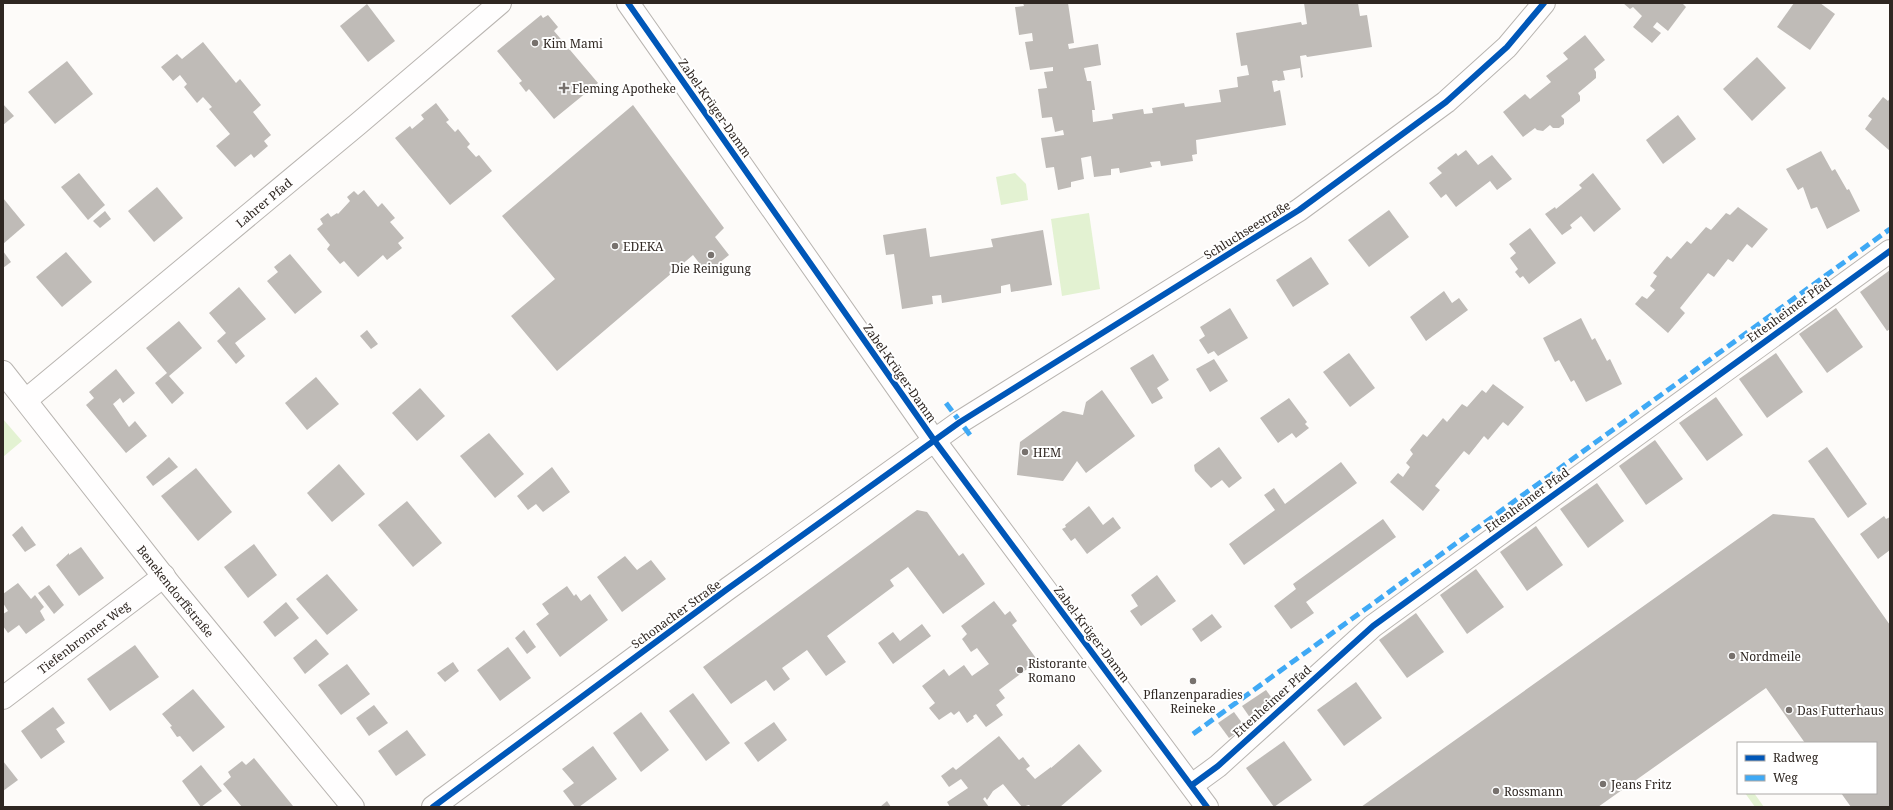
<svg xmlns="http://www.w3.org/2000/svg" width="1893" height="810" font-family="'Noto Serif',serif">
<rect width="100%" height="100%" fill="#fdfbf9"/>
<g fill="#e3f2d2">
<path d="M1015,173L1026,184L1028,200L1001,205L996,177Z"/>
<path d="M1089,213L1100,289L1062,296L1051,219Z"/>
<path d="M3,419L22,441L3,457Z"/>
<path d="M1745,793H1754L1764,807H1755Z"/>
</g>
<g fill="#bfbbb7">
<path d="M1023,3H1068L1074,43L1068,44L1069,49L1098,44L1101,65L1084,68L1087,81H1091L1095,110H1092L1093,122L1113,119L1112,114L1143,109L1144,114L1153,113L1152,108L1184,103L1185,107L1221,102L1219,90L1238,87L1237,77L1249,75L1247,65L1241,66L1236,33L1301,22L1302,25L1307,24L1304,3H1358L1360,16L1367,15L1372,47L1307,57L1306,55L1300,56L1303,77L1301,78L1300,68L1283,71L1285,80L1278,81L1277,80L1272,81L1274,92L1280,90L1286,125L1196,140L1197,154L1192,155L1193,161L1161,166L1160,161L1150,162L1152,167L1120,173L1119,168L1111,169V175L1094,177L1091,156L1081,158L1084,179L1071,182V187L1058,190L1054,167L1046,168L1041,138L1064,135L1063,130L1055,132L1052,117L1042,118L1038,89L1047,88L1044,72L1053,71V67L1030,70L1025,42L1033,41L1032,33L1019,35L1015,7L1024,6Z"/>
<path d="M1623,3H1682L1686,7L1668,31L1657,22L1653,27L1661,33L1652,43L1633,27L1642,16L1633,7L1630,9Z"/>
<path d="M1794,3H1820L1835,14L1810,50L1777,27Z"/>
<path d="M367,4L395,41L368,62L340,26Z"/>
<path d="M541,15L543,18L548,15L558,27L554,31L598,83L554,119L529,89L526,92L519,83L522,81L497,51Z"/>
<path d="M1585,35L1605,60L1594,69L1596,72V78L1578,93L1580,96V101L1561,116L1564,119V124L1559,128H1553L1550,125L1543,131L1537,130L1535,128L1523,137L1503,112L1525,94L1530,99L1551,82L1546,76L1568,59L1563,53Z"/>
<path d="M203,42L236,83L240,79L261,105L253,112L271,135L264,141L268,146L254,158L251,154L235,167L216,146L230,134L209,109L212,107L203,97L197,103L184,87L187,84L180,75L173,81L161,67L177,54L182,59Z"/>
<path d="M1757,57L1786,88L1752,121L1723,89Z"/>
<path d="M67,61L93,94L55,124L28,92Z"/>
<path d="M1883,97L1888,101L1890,98V151L1865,129L1872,119L1868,116Z"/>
<path d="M436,103L449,120L446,122L455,132L458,129L470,144L467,147L476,157L479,155L492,171L450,205L395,138L410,126L412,129L424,119L421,115Z"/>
<path d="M3,104L14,116L3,125Z"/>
<path d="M633,105L724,228L715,237L729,255L707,273L693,255L557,371L511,316L555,279L502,216Z"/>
<path d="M1678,115L1696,139L1663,164L1646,140Z"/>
<path d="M1466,150L1478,165L1492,155L1512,179L1497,190L1490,181L1456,207L1446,194L1441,198L1429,183L1442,173L1437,168L1456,153L1458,156Z"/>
<path d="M1821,151L1832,171L1835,169L1847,190L1849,189L1860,211L1827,229L1817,207L1811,209L1803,187L1798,190L1786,169Z"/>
<path d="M79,173L105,205L88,220L61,187Z"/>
<path d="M1593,173L1621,209L1594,232L1581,216L1570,225L1572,228L1562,235L1545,214L1555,207L1556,209L1582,188L1579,185Z"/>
<path d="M157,187L183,218L154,242L128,211Z"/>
<path d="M364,190L378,207L382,203L395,218L390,222L404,238L398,243L402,248L387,260L383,255L358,277L344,261L340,264L327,249L330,245L317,229L323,224L320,219L328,213L331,217L337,213L338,214L350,201L347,197L354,191L358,195Z"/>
<path d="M3,198L25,225L3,244Z"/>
<path d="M1738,207L1768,229L1752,248L1747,244L1733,262L1728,259L1714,277L1708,273L1680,308L1685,313L1668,333L1635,304L1642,296L1647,299L1655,290L1650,286L1657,276L1653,273L1667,256L1671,259L1687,241L1691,244L1706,227L1711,230L1726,213L1730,215Z"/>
<path d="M1389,210L1409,237L1369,267L1348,240Z"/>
<path d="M105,211L111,219L100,228L93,221Z"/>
<path d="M926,228L930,257L993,247L991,239L1043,230L1052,285L1011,292L1010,284L1001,286V293L942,303L941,295L932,296L933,304L902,309L894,254L886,255L883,235Z"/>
<path d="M1530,228L1556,263L1529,284L1523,276L1520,278L1515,272L1518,269L1510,258L1516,253L1509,244Z"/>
<path d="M3,251L11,262L3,268Z"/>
<path d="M66,252L92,282L62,307L36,277Z"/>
<path d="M290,254L322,292L295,314L267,281L278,272L274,267Z"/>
<path d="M1311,257L1329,284L1293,307L1276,280Z"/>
<path d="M1890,270V329L1887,331L1860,292Z"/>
<path d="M239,287L266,319L235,343L245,356L236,364L217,341L226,333L209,313Z"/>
<path d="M1444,291L1452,303L1459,298L1468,310L1426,341L1410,317Z"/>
<path d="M1230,308L1248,338L1218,356L1214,351L1208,354L1199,340L1205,336L1200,327Z"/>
<path d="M1836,308L1863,347L1827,373L1799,334Z"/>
<path d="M1581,318L1592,340L1595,338L1607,361L1610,359L1622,384L1586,402L1574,380L1571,382L1559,360L1555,362L1543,338Z"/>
<path d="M179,321L202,348L169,376L184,393L172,404L155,383L167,373L146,348Z"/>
<path d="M367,330L378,344L371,349L360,336Z"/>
<path d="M1349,353L1375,388L1350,407L1323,372Z"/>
<path d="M1776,353L1803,392L1767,418L1739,379Z"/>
<path d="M1153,354L1169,380L1157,388L1163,398L1152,404L1130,368Z"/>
<path d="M1214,359L1228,381L1210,392L1196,369Z"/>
<path d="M116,369L135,393L123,403L120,398L113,404L129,427L135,421L147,436L126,453L86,405L94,398L89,392Z"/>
<path d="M316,377L339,404L307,430L285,403Z"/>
<path d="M1493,384L1524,407L1508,426L1503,422L1488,440L1484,436L1469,455L1464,451L1435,486L1440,490L1423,511L1390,482L1398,473L1403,477L1410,467L1406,463L1413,454L1410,450L1423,434L1427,437L1443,418L1447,422L1462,404L1467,407L1482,390L1486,393Z"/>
<path d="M420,388L445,416L417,441L392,413Z"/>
<path d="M1102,390L1135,436L1086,473L1077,461L1063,481L1017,475L1020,442L1063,411L1083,415L1086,402Z"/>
<path d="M1716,397L1743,435L1707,461L1679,423Z"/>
<path d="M1289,398L1307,422L1305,424L1309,428L1296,438L1292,433L1278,443L1260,418Z"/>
<path d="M489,433L524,474L495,498L460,456Z"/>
<path d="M1655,440L1683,479L1646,505L1619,466Z"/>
<path d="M1219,447L1242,478L1229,488L1222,480L1211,488L1195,471L1194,465Z"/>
<path d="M1827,447L1867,504L1848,518L1808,461Z"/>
<path d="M169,457L178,467L153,486L146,477Z"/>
<path d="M1341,462L1357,483L1244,565L1229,544L1275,510L1264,495L1274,488L1285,504Z"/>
<path d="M339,464L365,494L332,522L307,493Z"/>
<path d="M552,467L570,492L543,512L536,504L528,510L517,496Z"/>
<path d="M196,468L232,512L198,541L161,496Z"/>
<path d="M1597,483L1624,521L1588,548L1560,509Z"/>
<path d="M407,501L442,543L413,567L378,525Z"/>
<path d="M1089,506L1103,525L1113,517L1121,528L1087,554L1075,538L1071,541L1062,529L1066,527L1065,525Z"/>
<path d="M917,510L927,512L959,556L963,553L985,584L943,614L908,567L890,580L894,586L827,636L846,662L826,676L807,650L782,668L790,679L774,691L766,680L731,704L703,667Z"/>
<path d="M1773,514L1814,518L1890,625V807H1851L1841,793H1876V743H1805L1766,688L1598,807H1361Z"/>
<path d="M1884,516L1886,519L1890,517V550L1878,559L1860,534Z"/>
<path d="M1383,519L1396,537L1306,602L1314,613L1291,629L1274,606L1296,589L1293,584Z"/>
<path d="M22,526L36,545L25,552L12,535Z"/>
<path d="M1536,526L1563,565L1527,591L1500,552Z"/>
<path d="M254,544L277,575L248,598L224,567Z"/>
<path d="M81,547L104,578L79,596L56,565L69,553V555Z"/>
<path d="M625,556L637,570L651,560L666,579L622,612L597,577Z"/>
<path d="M1476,569L1504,607L1467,634L1440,595Z"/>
<path d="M327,574L358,610L327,635L296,599Z"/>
<path d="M1157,575L1176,601L1141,626L1130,611L1138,606L1131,595Z"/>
<path d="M18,583L31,599L35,595L44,607L40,611L45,620L26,634L19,625L8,633L3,626V614L8,611L3,603V594Z"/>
<path d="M49,585L64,605L54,614L38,593Z"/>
<path d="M567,586L574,596L576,594L581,601L590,594L608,620L560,657L536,624L549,614L542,604Z"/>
<path d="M994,601L1005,615L1010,611L1017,621L1012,625L1038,661L999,690L1005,698L996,705L1003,715L986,727L976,714L973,716L974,718L967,723L959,711L954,715L951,712L939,720L929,708L935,703L922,686L944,669L949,676L964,665L972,676L989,664L977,648L971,652L962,639L967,634L961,626Z"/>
<path d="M286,602L299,618L275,637L263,622Z"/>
<path d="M1416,613L1444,652L1407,678L1379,640Z"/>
<path d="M1212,614L1222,627L1201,642L1192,629Z"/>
<path d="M922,624L931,636L893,664L878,643L893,632L900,641Z"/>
<path d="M524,630L536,647L527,654L515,638Z"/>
<path d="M316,639L329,654L305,674L293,658Z"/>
<path d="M135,645L159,677L110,711L87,679Z"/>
<path d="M508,647L531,678L500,701L477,670Z"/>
<path d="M453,662L459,671L445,682L437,673Z"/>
<path d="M347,664L370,694L341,715L318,685Z"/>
<path d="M1356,682L1382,718L1344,746L1317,710Z"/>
<path d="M193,689L225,727L193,752L180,736L177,737L170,727L172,726L162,714Z"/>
<path d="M1266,690L1277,705L1253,722L1242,706Z"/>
<path d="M693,693L730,743L706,761L669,711Z"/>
<path d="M374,705L388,723L369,736L356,718Z"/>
<path d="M53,707L65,723L56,729L65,742L41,759L21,731Z"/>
<path d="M641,712L669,750L641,772L613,733Z"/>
<path d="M1234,712L1245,727L1229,738L1218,723Z"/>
<path d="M774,722L787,740L758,762L744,743Z"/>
<path d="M407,730L426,755L396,776L378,751Z"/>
<path d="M999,736L1019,760L1023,757L1030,766L1026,769L1035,779L1051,767V768L1079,744L1102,771L1060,807H1031L1029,805L1022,807L1003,784L993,791L987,800L985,797L983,799L989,807H950L947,802L968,788L961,779L949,787L941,776L953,767L956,770Z"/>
<path d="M1284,741L1312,780L1274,807L1246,768Z"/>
<path d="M593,746L617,779L579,807H575L563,791L574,783L562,769Z"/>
<path d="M254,758L293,806L292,807H242L223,784L231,777L228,772L242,761L246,765Z"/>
<path d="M3,761L18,780L3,791Z"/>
<path d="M201,765L222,791L201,807L182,781Z"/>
<path d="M887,801L891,807H880Z"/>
</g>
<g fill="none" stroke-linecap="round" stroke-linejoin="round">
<defs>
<g id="minor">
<path id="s1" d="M3,372L171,586L353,807"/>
<path id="s2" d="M26,400L358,124L500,3"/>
<path id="s3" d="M3,698L164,576"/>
<path d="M1192,785L1218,766L1373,626L1890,251"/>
<path d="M433,807L726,590L960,422L1299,210L1446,102L1507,47L1544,3"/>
</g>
<path id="tertiary" d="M628,3L934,440L1207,807"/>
</defs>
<use href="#minor" stroke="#b9b5b1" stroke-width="24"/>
<use href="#tertiary" stroke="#b9b5b1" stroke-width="24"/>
<use href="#minor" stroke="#fffefe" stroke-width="22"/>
<use href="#tertiary" stroke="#fffefe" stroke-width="22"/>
<g stroke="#3fa9f5" stroke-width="5" stroke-dasharray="10 5" stroke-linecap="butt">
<path d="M946,403L973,439"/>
<path d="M1193,734L1890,229"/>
</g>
<defs>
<g id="cycleway">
<path d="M628,3L934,440L1207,807"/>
<path d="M1192,785L1218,766L1373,626L1890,251"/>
<path d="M433,807L726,590L960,422L1299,210L1446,102L1507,47L1544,3"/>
</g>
</defs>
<use href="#cycleway" stroke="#fff" stroke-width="8"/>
<use href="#cycleway" stroke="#0057b8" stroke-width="6"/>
</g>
<g fill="#77716d" stroke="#fff" stroke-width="1.5">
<circle cx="535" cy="43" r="4"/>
<path d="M562 82h4v4h4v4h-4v4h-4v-4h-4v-4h4z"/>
<circle cx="615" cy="246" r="4"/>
<circle cx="711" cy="255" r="4"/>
<circle cx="1025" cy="452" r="4"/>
<circle cx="1732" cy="656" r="4"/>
<circle cx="1020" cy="670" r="4"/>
<circle cx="1193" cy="681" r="4"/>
<circle cx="1789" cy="710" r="4"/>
<circle cx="1603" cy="784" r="4"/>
<circle cx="1496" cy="791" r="4"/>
</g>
<g text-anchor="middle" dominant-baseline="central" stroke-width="4" stroke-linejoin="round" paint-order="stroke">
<g font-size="12" fill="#2f2722" stroke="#fff" text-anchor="start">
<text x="543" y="43">Kim Mami</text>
<text x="572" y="88">Fleming Apotheke</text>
<text x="623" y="246">EDEKA</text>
<text x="711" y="268" text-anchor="middle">Die Reinigung</text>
<text x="1033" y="452">HEM</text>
<text x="1740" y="656">Nordmeile</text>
<text x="1028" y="663">Ristorante<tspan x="1028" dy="14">Romano</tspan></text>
<text x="1193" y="694" text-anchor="middle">Pflanzenparadies<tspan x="1193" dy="14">Reineke</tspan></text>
<text x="1797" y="710">Das Futterhaus</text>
<text x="1611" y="784">Jeans Fritz</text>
<text x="1504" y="791">Rossmann</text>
</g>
<g font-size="12" fill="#2f2722" stroke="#fff">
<text transform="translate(715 108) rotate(55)">Zabel-Krüger-Damm</text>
<text stroke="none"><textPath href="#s2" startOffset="309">Lahrer Pfad</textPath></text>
<text transform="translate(1247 230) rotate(-32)">Schluchseestraße</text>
<text transform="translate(1789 310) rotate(-36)">Ettenheimer Pfad</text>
<text transform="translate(900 373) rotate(55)">Zabel-Krüger-Damm</text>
<text transform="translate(1527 500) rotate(-36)">Ettenheimer Pfad</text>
<text stroke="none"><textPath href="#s1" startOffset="279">Benekendorffstraße</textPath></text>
<text transform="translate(676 614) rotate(-36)">Schonacher Straße</text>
<text transform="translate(1092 634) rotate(53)">Zabel-Krüger-Damm</text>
<text stroke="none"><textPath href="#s3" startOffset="101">Tiefenbronner Weg</textPath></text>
<text transform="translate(1272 701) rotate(-42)">Ettenheimer Pfad</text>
</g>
</g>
<rect width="1893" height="810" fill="none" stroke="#2f2722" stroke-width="8"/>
<rect x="1737" y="742" width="140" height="52" fill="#ffffff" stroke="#aca9a7"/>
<rect x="1745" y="755" width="20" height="6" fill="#0057b8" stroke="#aca9a7"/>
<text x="1773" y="762" font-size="12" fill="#2f2722">Radweg</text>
<rect x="1745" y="775" width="20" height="6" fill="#3fa9f5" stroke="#aca9a7"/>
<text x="1773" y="782" font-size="12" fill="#2f2722">Weg</text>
</svg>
